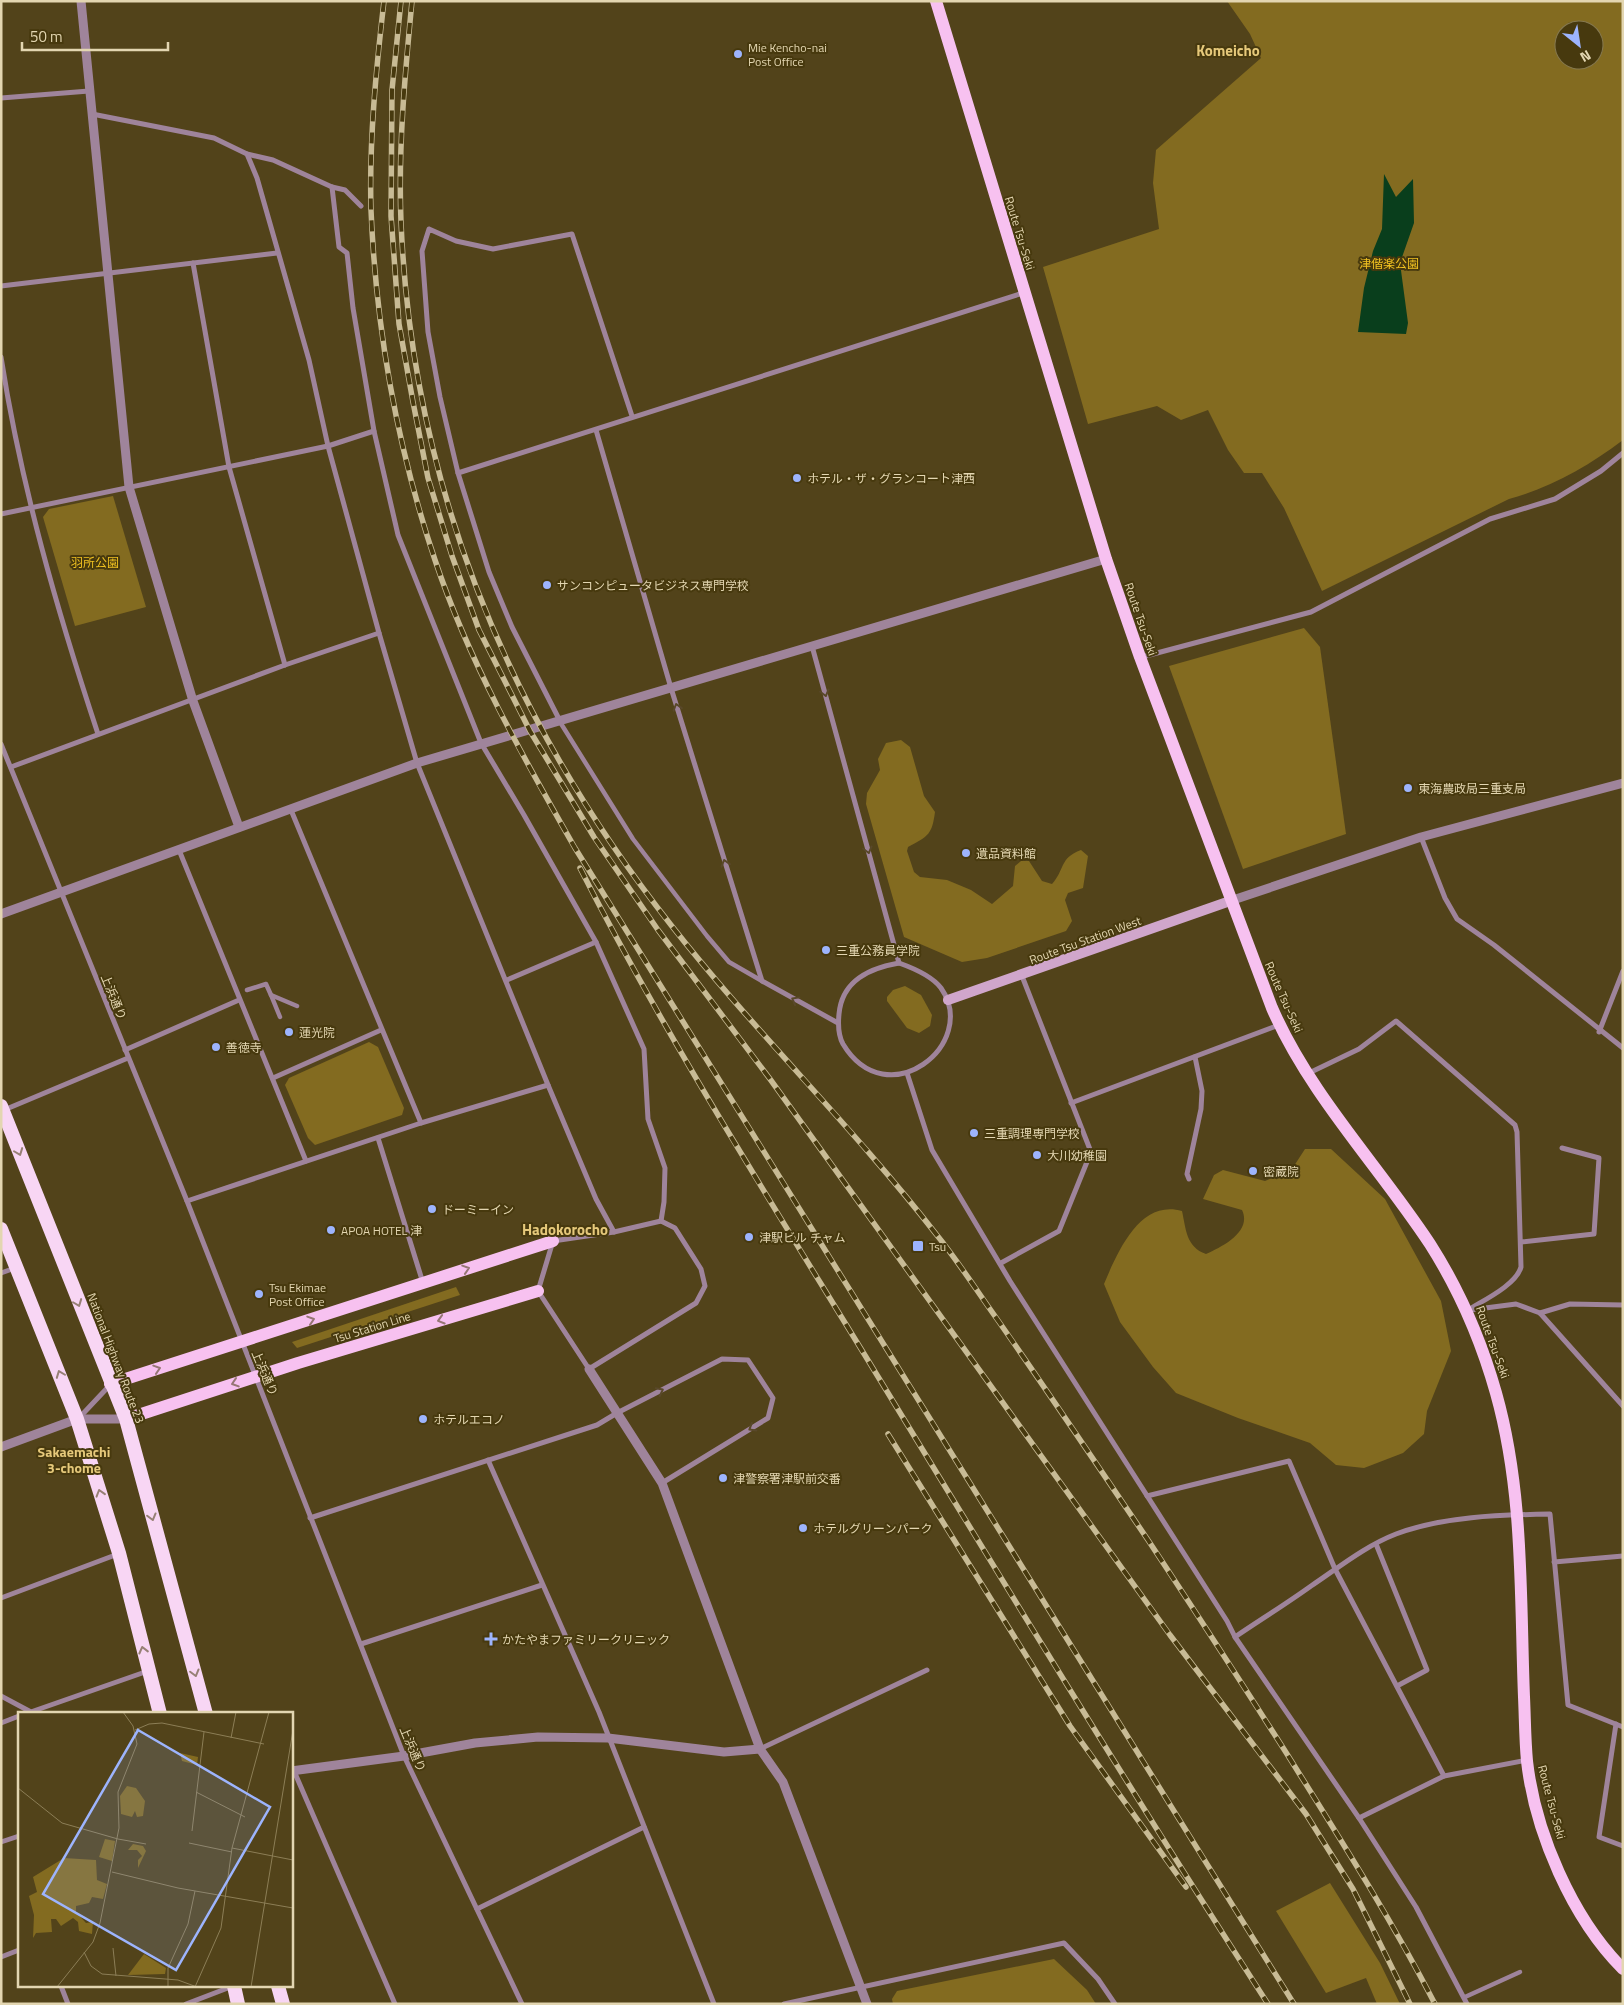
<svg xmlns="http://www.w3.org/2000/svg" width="1624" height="2005" font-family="'Titillium Web','Noto Sans JP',sans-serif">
<rect width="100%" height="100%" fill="#52431a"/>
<g fill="#836b20" fill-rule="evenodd">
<path d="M1227,1H1623V440C1587,467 1552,487 1509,499L1322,591L1284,508L1262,473H1244L1228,450L1208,410L1181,420L1157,406L1088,424L1043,267L1159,229L1153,183L1156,150L1261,58L1250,34ZM1564,30H1594V60H1564Z"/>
<path d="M113,496L146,607L75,626L43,517L49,509Z"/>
<path d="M1304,628L1320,647L1346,834L1243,869L1169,666Z"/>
<path d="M901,740L910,747L924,796L935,812C932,834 929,836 908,847L907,851L914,872L920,877L947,880L971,890L992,904L1013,886L1015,866L1021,861H1029L1042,881L1052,884C1065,870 1059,858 1081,850L1088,856L1083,888L1068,893L1065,900L1072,921L1066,931L987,958L962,962L904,937L866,804L867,793L880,770L878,759L886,743Z"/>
<path d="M905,986L921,995L932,1015L930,1026L919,1033L907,1028L887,1001V997L893,990Z"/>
<path d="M369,1042L378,1047L404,1108L402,1115L315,1145L308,1138L285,1085L289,1078Z"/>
<path d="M1305,1149H1331L1385,1199L1441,1301L1451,1351L1427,1411L1424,1434L1403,1453L1364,1468L1336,1465L1310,1443L1238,1418L1176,1393L1153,1367L1120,1322L1104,1284C1118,1251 1140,1199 1182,1211C1186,1229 1186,1247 1206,1254C1224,1246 1252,1231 1242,1210L1203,1199L1214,1175L1223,1170L1265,1181L1292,1169Z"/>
<path d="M456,1287L460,1295L297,1348L292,1342Z"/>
<path d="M1330,1883L1380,1963L1400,2004H1377L1366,1978L1326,1993L1276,1911Z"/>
<path d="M1054,1959L1087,1990L1096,2004H893L892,1999L897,1991Z"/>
</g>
<path fill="#093e1c" d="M1384,174L1396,197L1413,179L1414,223L1400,263L1408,323L1406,334L1358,332L1364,288L1373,251L1382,229Z"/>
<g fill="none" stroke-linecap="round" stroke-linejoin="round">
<g stroke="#9f849b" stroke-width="4.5">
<path d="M560,722L633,839L707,936L729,962L762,981"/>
<path d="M247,990L266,984L271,995L297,1006"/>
<path d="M271,995L280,1017"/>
<path d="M1465,1997L1520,1972"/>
</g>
<g stroke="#9f849b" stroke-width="5">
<path d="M1,98L89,91"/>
<path d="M92,114L214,138L247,154L273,160L332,187L345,190L361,206"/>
<path d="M247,154L257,178L309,360L328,446L379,633L417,763L548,1085L596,1199L614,1232"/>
<path d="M332,187L339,247L347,253L353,308L374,431L398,535L481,743L524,815L596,942L644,1049L648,1119L665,1168L664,1202L661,1221"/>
<path d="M193,263L229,467L285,665"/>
<path d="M1,286L277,253"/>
<path d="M1,357C21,486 57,610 98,734"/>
<path d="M596,430L671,688L762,981L838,1023"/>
<path d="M458,473L1023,293"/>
<path d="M1,514L328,446L374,431"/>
<path d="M812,646L899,963"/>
<path d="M1142,657L1311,612L1490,519L1555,499L1601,471L1623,453"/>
<path d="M560,721L512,627L489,572L458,473L440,397L428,332L422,251L429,229L456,241L493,249L572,234L632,416"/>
<path d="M1,744L187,1201L404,1756L522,2004"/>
<path d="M11,767L285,665L379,633"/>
<path d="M291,810L421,1123"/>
<path d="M1421,837L1445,898L1457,919L1494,945L1623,1048"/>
<path d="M179,850L306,1161"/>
<path d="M899,963C913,968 932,976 941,988C980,1044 887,1117 843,1044C838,1035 838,1024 839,1014C842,980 870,968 899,963Z"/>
<path d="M507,980L596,942"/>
<path d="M1599,1032L1623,971"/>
<path d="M125,1050L239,1000"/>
<path d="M907,1073L932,1150L1010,1281L1227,1621L1235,1637L1359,1818L1416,1907L1467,2004"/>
<path d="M1309,1073L1359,1049L1396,1021L1515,1125L1517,1132L1521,1267C1516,1285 1484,1300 1468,1310"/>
<path d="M273,1078L381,1030"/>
<path d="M1071,1103L1279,1025"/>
<path d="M4,1110L128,1058"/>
<path d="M378,1138L423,1283"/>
<path d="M1189,1179L1187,1174L1201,1109L1202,1091L1195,1057"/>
<path d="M187,1201L421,1123L548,1085"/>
<path d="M661,1221L675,1228L701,1269L705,1286L696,1303L589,1369L538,1291L553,1241L614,1232Z"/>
<path d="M1521,1242L1594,1234L1599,1158L1562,1148"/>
<path d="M1001,1263L1059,1231L1091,1152L1022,976"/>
<path d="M1,1273L15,1268"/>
<path d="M1470,1310L1516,1304L1540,1313L1623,1406"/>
<path d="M1540,1313L1570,1304L1623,1305"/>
<path d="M78,1419L110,1385"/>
<path d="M488,1460L599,1712L714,2004"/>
<path d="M1147,1496L1289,1461L1335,1569L1444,1776"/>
<path d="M310,1518L597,1425L617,1413L722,1359L748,1360L773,1398L768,1418L662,1483"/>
<path d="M1376,1544L1427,1670L1397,1686"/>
<path d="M1554,1562L1623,1556"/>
<path d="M1,1598L118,1554"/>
<path d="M1235,1637C1260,1620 1286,1604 1311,1586C1338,1568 1365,1546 1396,1534C1444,1516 1499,1515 1550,1514L1568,1705L1623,1727"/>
<path d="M361,1644L542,1585"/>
<path d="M1,1696L31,1712"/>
<path d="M25,1714L148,1671"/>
<path d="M1,1723L19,1716"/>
<path d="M1616,1724L1599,1837L1623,1846"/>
<path d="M760,1749L927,1670"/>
<path d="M294,1771L395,2004"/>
<path d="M1359,1818L1444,1776L1527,1760"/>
<path d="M1,1842L19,1836"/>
<path d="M477,1909L644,1827"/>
<path d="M1,1957L19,1950"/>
<path d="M61,1986L68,2004"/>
<path d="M186,2004L233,1986"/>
<path d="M784,2004L1064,1943L1098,1979L1115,2004"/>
</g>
<g stroke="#9f849b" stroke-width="9">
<path d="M81,1L129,487L193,701L239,827"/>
<path d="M1230,901L1421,837L1623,783"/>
<path d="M1,914L417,763L1106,559"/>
<path d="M589,1369L662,1483L760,1749L783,1782L867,2004"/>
<path d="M1,1447L77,1419H126"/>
<path d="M291,1771L404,1756L475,1743L538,1737L608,1738L724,1752L760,1749"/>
</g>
<path stroke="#d0a6cb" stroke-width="10" d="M948,1000L1230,901"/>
<g stroke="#f7c1f0" stroke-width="12">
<path d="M936,1L1106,559L1140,657L1272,1008C1310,1095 1378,1165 1430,1244C1460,1291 1481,1340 1496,1393C1524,1492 1520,1596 1524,1697C1525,1718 1525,1740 1527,1761C1535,1832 1572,1918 1623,1969"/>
<path d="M110,1384L553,1241"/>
<path d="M126,1419L298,1363L538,1291"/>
</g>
<g stroke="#f8d6f4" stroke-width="14">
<path d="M1,1106L126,1419L206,1714"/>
<path d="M1,1229L77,1419L119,1553L160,1714"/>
<path d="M234,1986L238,2004"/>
<path d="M278,1986L283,2004"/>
</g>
<defs>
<g id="rail">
<path d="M384,1C376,70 369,141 371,210C376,329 397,447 435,560C469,662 522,755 575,848L1294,2004"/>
<path d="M401,1L392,90L391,216L399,324L413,402L428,478L452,556L479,630L530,731L594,837L658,930L770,1079L1170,1635L1306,1814L1353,1889L1410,2004"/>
<path d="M412,1C405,74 398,148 401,222C412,486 509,719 671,925C755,1032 853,1127 936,1234C958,1261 977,1291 997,1319C1048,1392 1098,1466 1148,1540C1195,1611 1241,1682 1287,1754C1339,1837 1390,1917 1435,2004"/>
<path d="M580,868C669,1043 775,1208 877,1375C1005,1585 1134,1796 1268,2004"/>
<path d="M888,1434L1070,1726L1186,1887"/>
</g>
</defs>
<use href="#rail" stroke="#c8bb95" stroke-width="5.5"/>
<use href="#rail" stroke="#47390e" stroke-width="4" stroke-dasharray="11" stroke-linecap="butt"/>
</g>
<defs><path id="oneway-chevron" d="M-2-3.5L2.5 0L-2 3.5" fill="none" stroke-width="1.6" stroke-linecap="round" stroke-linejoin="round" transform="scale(1.25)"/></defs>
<g stroke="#59482a">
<use href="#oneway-chevron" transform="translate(825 693) rotate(75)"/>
<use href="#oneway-chevron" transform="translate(677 707) rotate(-107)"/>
<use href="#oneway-chevron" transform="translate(868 850) rotate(75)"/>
<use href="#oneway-chevron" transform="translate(725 863) rotate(-107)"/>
<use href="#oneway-chevron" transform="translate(795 1000) rotate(-151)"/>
<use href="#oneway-chevron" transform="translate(660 1391) rotate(-27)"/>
<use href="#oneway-chevron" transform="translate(752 1428) rotate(149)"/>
</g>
<g stroke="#978075">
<use href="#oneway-chevron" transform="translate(19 1152) rotate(69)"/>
<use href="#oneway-chevron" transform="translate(78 1303) rotate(69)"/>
<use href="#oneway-chevron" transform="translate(60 1374) rotate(-111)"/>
<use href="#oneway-chevron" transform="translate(100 1493) rotate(-107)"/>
<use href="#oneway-chevron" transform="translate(152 1517) rotate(75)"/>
<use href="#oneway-chevron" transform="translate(143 1650) rotate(-104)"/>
<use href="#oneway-chevron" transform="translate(195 1673) rotate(75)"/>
</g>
<g stroke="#967674">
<use href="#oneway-chevron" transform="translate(466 1269) rotate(-18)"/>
<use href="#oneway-chevron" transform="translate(311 1320) rotate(-18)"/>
<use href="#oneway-chevron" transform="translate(441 1320) rotate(163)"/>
<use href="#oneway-chevron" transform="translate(157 1369) rotate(-18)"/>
<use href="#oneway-chevron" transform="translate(235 1383) rotate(162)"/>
</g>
<g fill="#9db4fd" stroke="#47390e" stroke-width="2">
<circle cx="738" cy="54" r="5"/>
<circle cx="797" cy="478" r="5"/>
<circle cx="547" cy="585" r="5"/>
<circle cx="1408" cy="788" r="5"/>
<circle cx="966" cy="853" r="5"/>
<circle cx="826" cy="950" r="5"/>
<circle cx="289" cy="1032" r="5"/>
<circle cx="216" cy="1047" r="5"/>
<circle cx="974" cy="1133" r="5"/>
<circle cx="1037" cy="1155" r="5"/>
<circle cx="1253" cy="1171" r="5"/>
<circle cx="432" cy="1209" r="5"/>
<circle cx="331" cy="1230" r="5"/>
<circle cx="749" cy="1237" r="5"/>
<rect x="912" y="1240" width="12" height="12" rx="2.5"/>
<circle cx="259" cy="1294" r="5"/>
<circle cx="423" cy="1419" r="5"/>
<circle cx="723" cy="1478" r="5"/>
<circle cx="803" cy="1528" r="5"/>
<path d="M488.5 1631.5h5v5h5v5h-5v5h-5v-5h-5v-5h5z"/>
</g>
<g text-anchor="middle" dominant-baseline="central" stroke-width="4" stroke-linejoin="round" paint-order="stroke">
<g font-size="12" fill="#e3d6b1" stroke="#47390e" text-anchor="start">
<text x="748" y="47">Mie Kencho-nai<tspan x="748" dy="14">Post Office</tspan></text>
<text x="807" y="478">ホテル・ザ・グランコート津西</text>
<text x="557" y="585">サンコンピュータビジネス専門学校</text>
<text x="1418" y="788">東海農政局三重支局</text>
<text x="976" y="853">遺品資料館</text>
<text x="836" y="950">三重公務員学院</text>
<text x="299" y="1032">蓮光院</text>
<text x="226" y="1047">善徳寺</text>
<text x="984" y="1133">三重調理専門学校</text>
<text x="1047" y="1155">大川幼稚園</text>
<text x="1263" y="1171">密蔵院</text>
<text x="442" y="1209">ドーミーイン</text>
<text x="341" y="1230">APOA HOTEL 津</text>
<text x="759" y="1237">津駅ビル チャム</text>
<text x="929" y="1246">Tsu</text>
<text x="269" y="1287">Tsu Ekimae<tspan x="269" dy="14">Post Office</tspan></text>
<text x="433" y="1419">ホテルエコノ</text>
<text x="733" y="1478">津警察署津駅前交番</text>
<text x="813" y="1528">ホテルグリーンパーク</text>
<text x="502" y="1639">かたやまファミリークリニック</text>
</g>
<g font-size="12" fill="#e3d6b1" stroke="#47390e">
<text transform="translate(1020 233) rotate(73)">Route Tsu-Seki</text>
<text transform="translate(1141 619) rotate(71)">Route Tsu-Seki</text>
<text transform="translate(1085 940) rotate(-20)">Route Tsu Station West</text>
<text transform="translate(114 997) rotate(68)">上浜通り</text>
<text transform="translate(1284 997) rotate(66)">Route Tsu-Seki</text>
<text transform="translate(372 1327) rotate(-17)">Tsu Station Line</text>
<text transform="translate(1493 1342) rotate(70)">Route Tsu-Seki</text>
<text transform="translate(116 1358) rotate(69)">National Highway Route 23</text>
<text transform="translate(265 1373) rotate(67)">上浜通り</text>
<text transform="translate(413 1749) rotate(67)">上浜通り</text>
<text transform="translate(1552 1802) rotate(75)">Route Tsu-Seki</text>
</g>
<g font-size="12" fill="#f0c121" stroke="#47390e">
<text x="1389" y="263">津偕楽公園</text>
<text x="95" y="562">羽所公園</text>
</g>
<g font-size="14" font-weight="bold" fill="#e6c97b" stroke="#47390e">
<text x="74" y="1451">Sakaemachi<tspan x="74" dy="16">3-chome</tspan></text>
</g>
<g font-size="15" font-weight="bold" fill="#e6c97b" stroke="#47390e">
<text x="1228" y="50">Komeicho</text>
<text x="565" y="1229">Hadokorocho</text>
</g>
</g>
<g transform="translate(18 1712)">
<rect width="275" height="275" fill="#52431a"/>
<path d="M162,41L180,45L179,53L164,49ZM109,74L118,76L127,89L125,104L119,105L117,99L114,105L103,102L102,84ZM87,127L97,129L94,149L81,145ZM115,132L125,134L128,139L120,156V148L124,144L119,138H110ZM46,146L78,148L79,168L89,172L85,187L74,185L71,191L58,194V200L68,211L75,210L74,222L61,219L60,210L55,206L43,214L38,207H33L34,220L18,221L15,226L16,203L11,184L19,180L15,165ZM126,242L148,256L147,262L110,263Z" fill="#836b20"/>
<path fill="none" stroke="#8c7e56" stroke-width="1" d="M117,18L131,12L144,11L246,32M213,26L218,0M0,76L44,111L100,127M178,80L227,105M174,119L186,20M100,127L128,132M171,131L214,140M214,136L275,148M94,160L160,176L275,196M95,236L98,264M66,240L73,254L84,262L160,268L179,275M39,275L75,230L82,211L101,116L100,80L119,32L115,14L105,0M150,275V256L170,212L177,179M177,275L203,216L214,136L251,0M233,275L275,18"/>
<path fill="#9db4fd" fill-opacity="0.15" stroke="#9db4fd" stroke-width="2.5" d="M120,18L252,95L158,258L25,182Z"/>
<rect width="275" height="275" fill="none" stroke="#e3d6b1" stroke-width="2.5"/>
</g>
<rect width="1624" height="2005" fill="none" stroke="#e3d6b1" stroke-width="5"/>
<g transform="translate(1579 45) rotate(150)"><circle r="24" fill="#47390e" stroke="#85784f"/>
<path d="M0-4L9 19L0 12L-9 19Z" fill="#9db4fd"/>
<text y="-8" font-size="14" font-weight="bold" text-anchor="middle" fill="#e3d6b1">N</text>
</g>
<path d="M22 42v8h146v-8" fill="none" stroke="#e3d6b1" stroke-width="2.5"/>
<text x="30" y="42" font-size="15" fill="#e3d6b1" stroke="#47390e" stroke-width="4" paint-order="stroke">50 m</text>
</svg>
